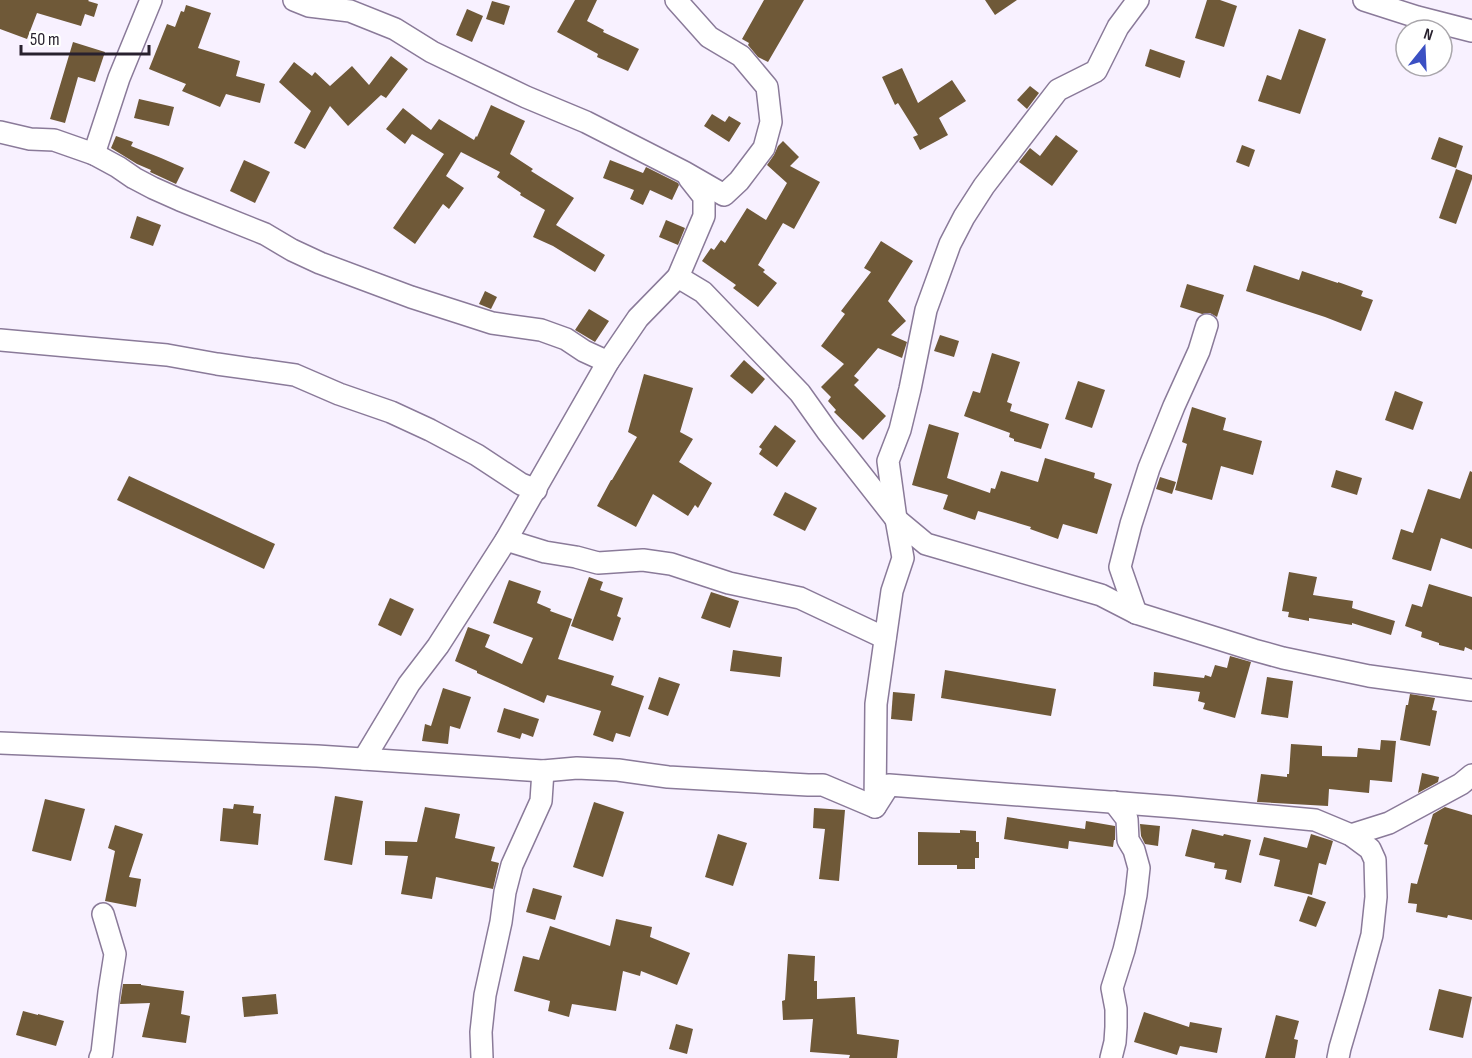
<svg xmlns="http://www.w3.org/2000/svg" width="1472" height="1058" font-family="'Sofia Sans Condensed',sans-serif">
<rect width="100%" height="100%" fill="#f8f1ff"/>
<g fill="#6f5938">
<path d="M0,0H89L88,1L98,4L94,17L85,14L81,26L37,13L27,39L0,29Z"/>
<path d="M575,0H597L587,21L604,30L603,32L639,49L628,71L597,57L598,54L557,32Z"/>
<path d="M764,0H804L768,62L758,57L748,45L749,43L742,39Z"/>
<path d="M985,0H1017L995,15Z"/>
<path d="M1207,0H1220L1237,6L1224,47L1195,38Z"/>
<path d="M492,1L510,6L504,25L486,19Z"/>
<path d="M186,5L211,13L198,48L240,61L236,76L265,84L260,103L226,94L220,107L182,91L186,84L149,69L167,24L175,27L181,11L184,12Z"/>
<path d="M467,9L483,16L472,42L456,35Z"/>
<path d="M1299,29L1326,39L1300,114L1258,101L1267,75L1281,80Z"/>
<path d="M73,42L105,52L95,82L78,77L65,123L50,119Z"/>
<path d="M1150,49L1185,61L1180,78L1145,66Z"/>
<path d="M391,56L408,69L386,98L381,95L348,126L330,106L305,149L294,143L311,111L279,82L294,62L312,76L315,72L330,86L352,66L369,85Z"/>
<path d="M902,68L918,103L952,80L966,101L939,118L948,135L920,150L913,137L918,135L898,103L895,105L882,77Z"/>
<path d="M1030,86L1039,93L1027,109L1017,100Z"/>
<path d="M139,99L174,107L169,126L134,118Z"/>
<path d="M491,105L525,121L510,154L533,169L531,171L574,198L556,225L605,255L595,272L553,246L533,237L545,210L520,195L521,193L497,177L500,172L461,152L446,176L464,188L449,209L443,204L415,244L393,228L444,154L412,134L405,144L386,129L403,108L431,130L439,119L474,140L476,136L477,137Z"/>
<path d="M712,114L725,122L729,116L741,123L729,142L704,126Z"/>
<path d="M1056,135L1078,151L1052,186L1019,162L1030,148L1040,156Z"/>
<path d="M116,136L133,142L131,146L161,158L184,168L176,184L150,172L151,170L137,164L111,148Z"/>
<path d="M1439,137L1463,146L1456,168L1431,159Z"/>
<path d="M783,141L799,157L790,166L820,182L794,229L783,223L758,265L765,270L763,272L777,283L758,307L733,288L736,285L702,261L711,248L714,250L721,240L725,243L747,208L766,220L787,183L767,165L774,155L778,146Z"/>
<path d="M1242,145L1255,150L1249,167L1236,162Z"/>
<path d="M244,160L270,172L255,203L230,191Z"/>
<path d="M610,160L643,173L646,167L678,183L679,185L672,200L650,190L643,205L630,199L634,190L603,178Z"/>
<path d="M1456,169L1472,175V179L1456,224L1439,218Z"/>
<path d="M137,216L161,225L153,246L130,238Z"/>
<path d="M666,220L685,228L678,245L659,237Z"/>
<path d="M881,241L913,261L888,301L906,321L891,335L907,342L902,358L878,348L854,376L859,380L854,385L886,416L863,440L834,412L836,410L828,401L831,397L821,387L844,364L821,346L845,314L841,311L871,272L864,268Z"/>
<path d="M1254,265L1299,280L1302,271L1338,283V282L1363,291L1361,296L1373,300L1361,331L1325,317L1246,291Z"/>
<path d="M1187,284L1224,295L1217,317L1210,313L1202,314L1180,307Z"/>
<path d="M485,291L497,297L491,309L479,304Z"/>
<path d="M589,309L609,321L595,342L575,330Z"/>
<path d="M940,335L959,341L954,357L934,351Z"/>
<path d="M992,353L1020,362L1007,402L1012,404L1010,411L1049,424L1041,449L1014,441V439L1009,437L1010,433L964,416L973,391L980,393Z"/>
<path d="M744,360L765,379L752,394L730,376Z"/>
<path d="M644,374L693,388L680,432L693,439L679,462L712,483L698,508L695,505L688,516L653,494L636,527L597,506L611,480H612L637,437L628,432Z"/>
<path d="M1078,381L1105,390L1092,428L1065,419Z"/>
<path d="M1395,391L1423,402L1413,430L1385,420Z"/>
<path d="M1192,407L1226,418L1223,430L1262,441L1253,475L1221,466L1212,500L1175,490L1187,444L1182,442Z"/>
<path d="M929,424L959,433L947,478L990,493L991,488L995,489L1001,471L1038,482L1045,458L1095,473L1094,478L1112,484L1097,534L1063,524L1058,539L1030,529L1031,527L978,511L975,520L943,509L948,495L912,485Z"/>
<path d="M775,425L796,441L777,467L759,454L762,449L759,447Z"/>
<path d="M1336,470L1362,478L1357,495L1331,487Z"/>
<path d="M1470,471L1472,472V549L1441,538L1431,571L1392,559L1401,529L1413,533L1428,489L1460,499Z"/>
<path d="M129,476L275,544L264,569L117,500Z"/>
<path d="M1160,477L1176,482L1172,494L1156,489Z"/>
<path d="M785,492L817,508L805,531L773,515Z"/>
<path d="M1289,572L1317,577L1313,595L1353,601L1352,608L1395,621L1391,635L1352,623V625L1309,618V621L1288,617L1289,612L1282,611Z"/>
<path d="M589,577L603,582L600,590L623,598L617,616L621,618L613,641L571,626Z"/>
<path d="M509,580L541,591L537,603L551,609L550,611L572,619L558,659L614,676L611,685L644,696L630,737L616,733L613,742L593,735L601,711L547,695L544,703L477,673V671L455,661L468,627L490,635L485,647L522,664L533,638L493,623Z"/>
<path d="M1429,584L1472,597V650L1465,647L1464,651L1439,645V643L1421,637L1422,632L1405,626L1412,604L1422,607Z"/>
<path d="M711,592L739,601L730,628L701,618Z"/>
<path d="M390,598L414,609L401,636L378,625Z"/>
<path d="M733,650L782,657L780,677L730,671Z"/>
<path d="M1230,656L1251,662L1235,718L1203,709L1205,703L1198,701L1200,692L1153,686L1154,672L1204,678L1205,675L1211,677L1215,665L1227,668Z"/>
<path d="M945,670L1056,689L1051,716L941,698Z"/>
<path d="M659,677L680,684L668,716L648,709Z"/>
<path d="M1267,677L1293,681L1288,718L1261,714Z"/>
<path d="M443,688L471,697L460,729L450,726L448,744L422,741L425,724L431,726Z"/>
<path d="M893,692L915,694L912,721L891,719Z"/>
<path d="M1410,694L1435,698L1432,710L1437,711L1430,746L1400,740L1406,705H1408Z"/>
<path d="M504,708L539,719L533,737L522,733L520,739L497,732Z"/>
<path d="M1381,740L1396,741L1392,782L1370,780L1369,793L1329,789L1328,806L1257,802L1261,774L1287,777V774H1289L1291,744L1322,746V756L1357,757L1358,748L1380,750Z"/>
<path d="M1422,773L1439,777L1438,782L1418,793Z"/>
<path d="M335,796L363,801L352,865L324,860Z"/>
<path d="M45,799L85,809L71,861L32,851Z"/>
<path d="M594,802L624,812L603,877L573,867Z"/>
<path d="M234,804L254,806L253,813L261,814L258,845L220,841L223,808L233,809Z"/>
<path d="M425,807L460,814L455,838L495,847L491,861L499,863L493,889L436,877L432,899L401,894L408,856L385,855V841L417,842Z"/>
<path d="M1445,807L1472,815V920L1448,915L1447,918L1416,912L1417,904L1408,903L1411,883L1417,884L1428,845L1424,844L1433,814Z"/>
<path d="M814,808L845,810L839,881L819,879L825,829L813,828Z"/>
<path d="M1007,817L1085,829L1086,821L1115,826V840H1114L1113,847L1069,841L1068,849L1004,839Z"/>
<path d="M1140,824L1160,826L1158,846L1145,844L1141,836Z"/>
<path d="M115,825L143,834L129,877L141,879L136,907L105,901L115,851L108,848Z"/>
<path d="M1192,829L1223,836L1224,834L1251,840L1241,883L1225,879L1227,870L1214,868L1215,863L1185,856Z"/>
<path d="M960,830L976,831V842H979V858H975V869H957V865H918V832L960,833Z"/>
<path d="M718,834L747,843L733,886L705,877Z"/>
<path d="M1311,834L1333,841L1326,865L1319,863L1312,895L1274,886L1280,860L1259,855L1264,837L1307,848Z"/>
<path d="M533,888L562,896L555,920L526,912Z"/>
<path d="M1308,896L1326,902L1316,927L1299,921Z"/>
<path d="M616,919L652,927L650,937L690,953L677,985L641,971L640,976L623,971L616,1011L572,1004L569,1017L548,1011L550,1001L514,991L523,956L539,960L550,926L610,946Z"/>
<path d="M788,954L815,956L814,981H817V999L855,997L857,1034L899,1040L897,1058H849L850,1055L810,1052L813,1019L783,1020L782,1001L785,1000Z"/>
<path d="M123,984H141V985L184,991L181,1014L190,1016L186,1043L142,1037L150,1003L120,1004Z"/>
<path d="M1439,989L1472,997L1463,1038L1429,1030Z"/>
<path d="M276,994L278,1014L244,1017L242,997Z"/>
<path d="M23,1011L38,1015V1014L64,1021L56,1046L16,1035Z"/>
<path d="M1144,1012L1189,1027L1190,1022L1222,1028L1217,1053L1180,1046L1177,1055L1134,1042Z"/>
<path d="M1276,1015L1299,1021L1294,1039L1298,1040L1295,1058H1265Z"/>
<path d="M676,1024L693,1029L687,1054L669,1049Z"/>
</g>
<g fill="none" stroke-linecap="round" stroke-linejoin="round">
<defs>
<g id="minor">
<path d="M294,0L309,6L350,11L395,29L432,52L526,97L586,122L684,172L724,195L739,181L764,148L771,122L767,87L741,56L709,37L676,0"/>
<path d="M1364,0L1417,17L1472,31"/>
<path d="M0,132L30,139L54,140L94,154L118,167L134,178L153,188L180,200L265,234L292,250L320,263L411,297L461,313L492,323L541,330L566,339L584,351L608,362"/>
<path d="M94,154L119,78L151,0"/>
<path d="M678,277L703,292L800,393L827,431L896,519"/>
<path d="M0,340L167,355L217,364L295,375L339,394L391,412L430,430L477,455L521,484L536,490"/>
<path d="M896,519L888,461L900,430L910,389L926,310L950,244L964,217L984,186L1058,90L1096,71L1118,27L1138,0"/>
<path d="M506,540L545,552L576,557L598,563L643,560L671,564L729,583L800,598L885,638"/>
<path d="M1136,613L1120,567L1131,524L1149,468L1174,406L1199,351L1207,325"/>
<path d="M0,743L317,756L543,771L577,768L618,770L668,777L808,785H823L875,807L889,785L1175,807L1315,820L1351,835L1370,849L1375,860L1376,897L1372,935L1355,997L1340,1048L1338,1058"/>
<path d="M364,759L409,684L438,646L506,540L608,362L638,318L678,277L704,216V197L689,178"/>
<path d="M875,807L876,704L892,591L903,558L896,519L926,544L1101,595L1136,613L1254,650L1283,658L1369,676L1472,690"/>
<path d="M1351,835L1389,823L1461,784L1472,775"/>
<path d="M100,1058L102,1053L109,992L115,954L103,914"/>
<path d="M482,1058L481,1032L485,995L501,922L505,892L512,865L541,801L543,771"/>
<path d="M1111,1058L1115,1042L1116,1027V1009L1112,988L1124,950L1130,925L1136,895L1139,868L1134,850L1128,840L1127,819L1114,802"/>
</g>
</defs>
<use href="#minor" stroke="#8a7a99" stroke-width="24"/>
<use href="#minor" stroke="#fff" stroke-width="21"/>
</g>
<g transform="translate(1424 48) rotate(18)"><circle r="28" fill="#ffffff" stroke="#a9a6ab" stroke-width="1.5"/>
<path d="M0-4.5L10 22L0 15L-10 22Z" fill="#3b50c3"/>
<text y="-9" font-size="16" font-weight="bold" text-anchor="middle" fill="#28212e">N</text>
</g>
<path d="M21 45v9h128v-9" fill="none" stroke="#28212e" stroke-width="3"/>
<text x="30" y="45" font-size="18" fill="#28212e" stroke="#ffffff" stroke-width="4.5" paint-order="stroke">50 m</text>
</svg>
